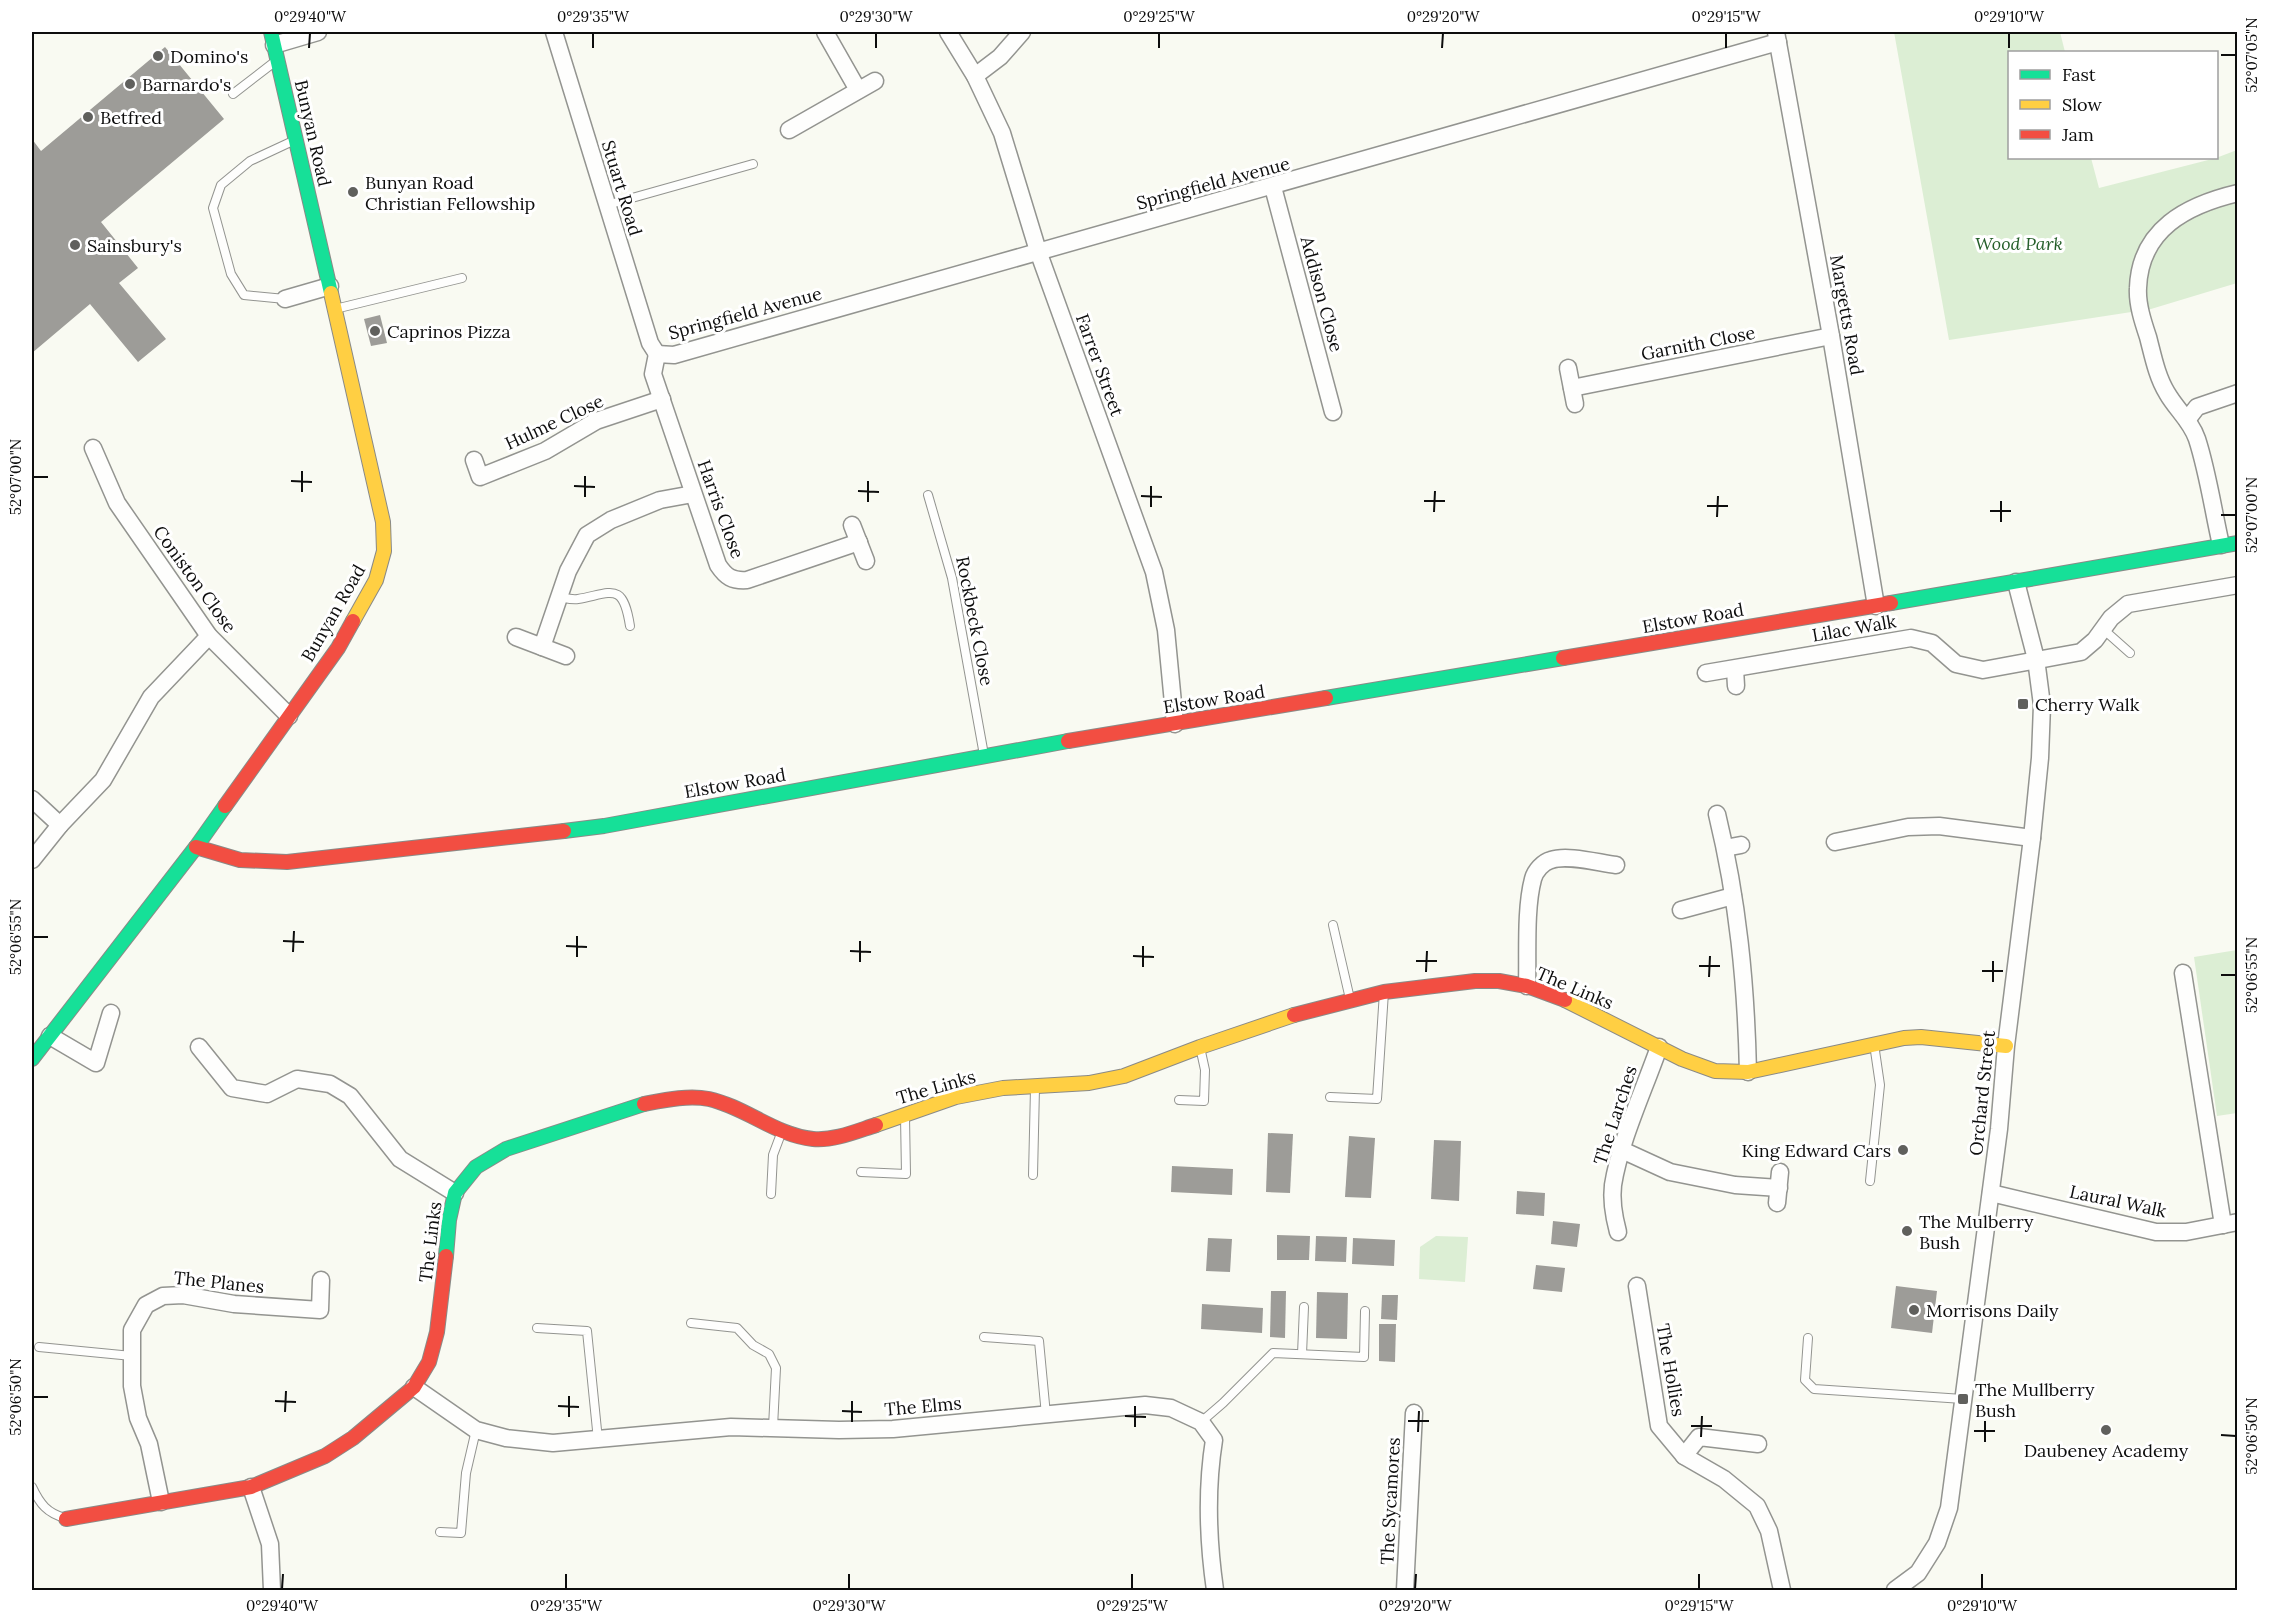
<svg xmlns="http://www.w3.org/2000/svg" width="2269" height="1622" font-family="Lora,serif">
<rect width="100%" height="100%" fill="#f9faf2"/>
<g fill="#dceed4">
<path d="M1894,32H2060L2065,52H2010V158H2091L2099,188L2216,158L2237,150V283L2151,309L1949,340Z"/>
<path d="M2237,950V1113L2217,1116L2194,957Z"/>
<path d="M1436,1236L1468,1237L1465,1282L1419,1279L1420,1247Z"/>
</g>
<g fill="#9d9c98">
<path d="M165,47L224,119L101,222L138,268L119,283L166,339L138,362L90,304L32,353V139L41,151Z"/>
<path d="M380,315L387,343L371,346L364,319Z"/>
<path d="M1268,1133L1293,1134L1290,1193L1266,1192Z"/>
<path d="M1349,1136L1375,1138L1371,1198L1345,1197Z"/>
<path d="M1434,1140L1461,1141L1459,1201L1431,1199Z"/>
<path d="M1172,1166L1233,1169L1232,1195L1171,1192Z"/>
<path d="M1517,1191L1545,1193L1544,1216L1516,1214Z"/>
<path d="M1553,1221L1580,1224L1577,1247L1551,1244Z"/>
<path d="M1277,1235L1310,1236L1309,1260H1277Z"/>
<path d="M1316,1236L1347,1237L1346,1262L1315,1261Z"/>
<path d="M1208,1238L1232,1239L1230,1272L1206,1271Z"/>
<path d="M1353,1238L1395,1240L1394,1266L1352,1264Z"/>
<path d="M1536,1265L1565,1268L1562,1292L1533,1289Z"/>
<path d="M1896,1286L1937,1291L1932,1333L1891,1328Z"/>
<path d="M1271,1291H1286L1285,1338L1270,1337Z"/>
<path d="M1317,1292L1348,1293L1347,1339L1316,1338Z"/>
<path d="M1382,1295H1398L1397,1320L1381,1319Z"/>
<path d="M1202,1304L1263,1308L1262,1333L1201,1329Z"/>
<path d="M1379,1324H1396L1395,1362L1379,1361Z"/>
</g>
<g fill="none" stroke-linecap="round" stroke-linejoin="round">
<defs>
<g id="lane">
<path d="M233,94L277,60"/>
<path d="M607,205L753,164"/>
<path d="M285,299L244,295L231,274L213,208L221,185L250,161L295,140"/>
<path d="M335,309L462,278"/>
<path d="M928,495L952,578L984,755"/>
<path d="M559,597C565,598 572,600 578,599C612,593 623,581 630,626"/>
<path d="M2103,629L2130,653"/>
<path d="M1333,925L1350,999"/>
<path d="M1330,1097L1377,1099L1384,992"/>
<path d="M1179,1100L1204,1101L1205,1070L1200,1047"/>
<path d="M861,1172L906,1174L905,1117"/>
<path d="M1033,1175L1035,1088"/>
<path d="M1870,1181L1880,1085L1874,1044"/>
<path d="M771,1194L773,1155L782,1131"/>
<path d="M691,1323L737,1328L753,1345L769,1354L776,1368L773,1427"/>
<path d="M537,1328L587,1331L598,1440"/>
<path d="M984,1337L1039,1341L1046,1415"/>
<path d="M1808,1338L1805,1380L1814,1389L1963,1399"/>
<path d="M39,1347L132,1356"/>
<path d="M1302,1354L1304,1307"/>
<path d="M1201,1422L1223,1403L1273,1353L1364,1357L1365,1311"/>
<path d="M32,1487C40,1504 47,1513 65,1518"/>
<path d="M440,1532L461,1533L466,1473L476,1430"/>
</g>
<g id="street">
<path d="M554,32L650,343L657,354"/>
<path d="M825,32L858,90"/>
<path d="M948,32L975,76L1002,133L1038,251L1154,572L1166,630L1175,724"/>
<path d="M1776,32L1831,336L1876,606"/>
<path d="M274,45L318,32"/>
<path d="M975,76L1000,57L1022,32"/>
<path d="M789,130L875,81"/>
<path d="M1273,187L1333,412"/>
<path d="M285,299L330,286"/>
<path d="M657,354L674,355L1778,42"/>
<path d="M657,354L653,374L718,565C726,577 732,581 747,580L859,542"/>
<path d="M1568,368L1575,404"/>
<path d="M1572,388L1831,336"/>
<path d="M2187,420L2197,407L2238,393"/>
<path d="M93,448L117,503L209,636L289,716"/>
<path d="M474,460L480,477L545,451L596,421L662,399"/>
<path d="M852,525L866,561"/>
<path d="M2221,545C2213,510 2208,473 2197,439C2191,421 2176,409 2167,393C2157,377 2153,356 2148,337C2143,322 2137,304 2138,288C2140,229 2187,205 2238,193"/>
<path d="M516,637L566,656"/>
<path d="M542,647L568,571L587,535L611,520L660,500L693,494"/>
<path d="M1735,669L1736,686"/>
<path d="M1706,673L1911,638L1932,643L1956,664L1983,670L2081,652L2095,640L2111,618L2128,604L2238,585"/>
<path d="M32,799L60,825"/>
<path d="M1717,814C1738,901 1746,983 1748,1072"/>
<path d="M1835,842L1908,827L1939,826L2032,838"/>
<path d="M1725,848L1741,845"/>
<path d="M32,860L60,825L103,780L151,697L209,636"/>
<path d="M1681,910L1733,896"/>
<path d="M2183,973L2223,1225"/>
<path d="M1527,986C1528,954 1525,909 1533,879C1535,871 1543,862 1551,860C1567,854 1599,863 1616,865"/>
<path d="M50,1036L96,1063L111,1013"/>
<path d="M199,1047L232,1088L267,1094L297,1079L330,1084L350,1096L400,1159L455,1193"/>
<path d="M1622,1150L1670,1172L1735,1185L1779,1188"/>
<path d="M1991,1193L2156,1232H2186L2238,1222"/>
<path d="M1777,1203L1780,1172"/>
<path d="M1618,1232C1614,1217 1611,1201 1613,1185C1620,1141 1644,1090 1659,1047"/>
<path d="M1637,1286L1659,1426L1684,1456L1724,1479L1757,1506L1769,1531L1782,1590"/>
<path d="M414,1387L476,1430L506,1438L553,1443L731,1427L839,1430L893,1429L1145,1405L1171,1408L1201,1422L1214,1440C1206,1490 1208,1541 1215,1590"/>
<path d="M1684,1456L1699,1437L1758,1444"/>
<path d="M251,1487L270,1544L272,1590"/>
<path d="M161,1502L149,1444L138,1418L132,1386V1330L146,1305L163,1296L183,1295L234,1304L320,1310L321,1280"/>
<path d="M1405,1590L1414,1413"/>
<path d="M1895,1590L1918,1573L1937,1543L1949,1508L1999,1129L2006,1046L2032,838L2040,758L2042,705L2036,659L2016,582"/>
</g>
<g id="fast">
<path d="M271,32L331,293"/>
<path d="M1891,603L2238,543"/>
<path d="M1326,698L1563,658"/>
<path d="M564,831L604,826L1068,741"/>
<path d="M32,1059L196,847L225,806"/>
<path d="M446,1256L449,1220L455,1193L476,1167L506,1149L644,1104"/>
</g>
<g id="slow">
<path d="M331,293L383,522L384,551L376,580L353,621"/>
<path d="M1565,1000L1682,1059L1715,1071L1748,1072L1904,1038L1921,1037L2006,1046"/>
<path d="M876,1125L956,1097L1003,1088L1089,1083L1124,1076L1200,1047L1294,1015"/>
</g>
<g id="jam">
<path d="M1563,658L1891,603"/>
<path d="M1068,741L1326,698"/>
<path d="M225,806L338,648L353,621"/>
<path d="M196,847L240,860L287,862L564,831"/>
<path d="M1294,1015L1384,992L1475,981H1499L1527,986L1565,1000"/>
<path d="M644,1104C665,1100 688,1095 709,1099C745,1107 775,1135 813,1139C834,1141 857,1131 876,1125"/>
<path d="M66,1519L251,1487L325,1456L353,1438L414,1387L429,1362L437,1332L446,1256"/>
</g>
</defs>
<use href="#lane" stroke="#939490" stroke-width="10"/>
<use href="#street" stroke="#939490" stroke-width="19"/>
<use href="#fast" stroke="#8a8a87" stroke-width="16"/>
<use href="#slow" stroke="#8a8a87" stroke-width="16"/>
<use href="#jam" stroke="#8a8a87" stroke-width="16"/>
<use href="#lane" stroke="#fefefd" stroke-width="8"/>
<use href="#street" stroke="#fefefd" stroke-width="16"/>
<use href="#fast" stroke="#16e098" stroke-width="14"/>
<use href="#slow" stroke="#ffcf43" stroke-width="14"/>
<use href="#jam" stroke="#f24e42" stroke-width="14"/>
</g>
<path fill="none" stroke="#0d0d0d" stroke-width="2" d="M309,48L310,33M593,48V33M876,48V33M1159,48V33M1442,48L1443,33M1726,48V33M2009,48V33M2221,55H2236M33,477H48M291,481L312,482M574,486L595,487M858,491L879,492M302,492V471M1141,496L1162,497M585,497V476M1424,501H1445M868,502V481M1707,506H1728M1151,507V486M1990,511H2011M1434,512L1435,491M2221,515H2236M1717,517L1718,496M2001,522V501M33,937H48M283,941L304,942M566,946L587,947M850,951L871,952M293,952L294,931M1133,956L1154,957M577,957V936M1416,961H1437M860,962V941M1699,966H1720M1143,967V946M1982,971H2003M1426,972L1427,951M2221,975H2236M1709,977L1710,956M1993,982V961M33,1397H48M275,1401L296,1402M558,1406L579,1407M842,1411L862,1412M285,1412L286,1391M1125,1416L1146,1417M569,1417V1396M1408,1421H1429M852,1422V1401M1691,1426H1712M1135,1427V1406M1974,1431H1995M1418,1432L1419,1411M2221,1435L2236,1436M1701,1437L1702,1416M1985,1442V1421M282,1589L283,1574M566,1589V1574M849,1589V1574M1132,1589V1574M1415,1589L1416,1574M1699,1589V1574M1982,1589V1574"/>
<g fill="#60605d" stroke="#fff" stroke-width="2">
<circle cx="158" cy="56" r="6"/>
<circle cx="130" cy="84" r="6"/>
<circle cx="88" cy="117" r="6"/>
<circle cx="353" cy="192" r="6"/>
<circle cx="75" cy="245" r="6"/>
<circle cx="375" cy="331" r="6"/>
<rect x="2017" y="698" width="12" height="12" rx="3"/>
<circle cx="1903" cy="1150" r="6"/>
<circle cx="1907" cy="1231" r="6"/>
<circle cx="1914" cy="1310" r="6"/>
<rect x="1957" y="1393" width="12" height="12" rx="3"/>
<circle cx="2106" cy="1430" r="6"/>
</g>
<g text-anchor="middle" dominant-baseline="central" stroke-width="6" stroke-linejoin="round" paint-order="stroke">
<g font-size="18" fill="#0d0d0d" stroke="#fff" text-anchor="start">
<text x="170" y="56">Domino's</text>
<text x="142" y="84">Barnardo's</text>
<text x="100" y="117">Betfred</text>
<text x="365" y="182">Bunyan Road<tspan x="365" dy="21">Christian Fellowship</tspan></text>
<text x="87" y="245">Sainsbury's</text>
<text x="387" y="331">Caprinos Pizza</text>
<text x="2035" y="704">Cherry Walk</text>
<text x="1891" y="1150" text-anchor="end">King Edward Cars</text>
<text x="1919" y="1221">The Mulberry<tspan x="1919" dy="21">Bush</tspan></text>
<text x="1926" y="1310">Morrisons Daily</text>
<text x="1975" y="1389">The Mullberry<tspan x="1975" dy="21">Bush</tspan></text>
<text x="2106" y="1450" text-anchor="middle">Daubeney Academy</text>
</g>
<g font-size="18" fill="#0d0d0d" stroke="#fff">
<text transform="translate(313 133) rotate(77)">Bunyan Road</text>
<text transform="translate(1213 183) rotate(-15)">Springfield Avenue</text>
<text transform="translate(622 188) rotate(73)">Stuart Road</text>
<text transform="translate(1322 294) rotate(75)">Addison Close</text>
<text transform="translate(745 313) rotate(-15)">Springfield Avenue</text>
<text transform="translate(1847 315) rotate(80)">Margetts Road</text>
<text transform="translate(1698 343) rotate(-11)">Garnith Close</text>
<text transform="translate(1100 365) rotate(70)">Farrer Street</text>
<text transform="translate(554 422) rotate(-25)">Hulme Close</text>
<text transform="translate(721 509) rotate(70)">Harris Close</text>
<text transform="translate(195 579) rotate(54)">Coniston Close</text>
<text transform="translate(333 613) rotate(-60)">Bunyan Road</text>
<text transform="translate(1693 618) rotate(-10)">Elstow Road</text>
<text transform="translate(975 621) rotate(79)">Rockbeck Close</text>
<text transform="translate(1854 628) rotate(-10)">Lilac Walk</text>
<text transform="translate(1214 699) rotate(-9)">Elstow Road</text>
<text transform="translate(735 783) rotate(-10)">Elstow Road</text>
<text transform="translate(1575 988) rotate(23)">The Links</text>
<text transform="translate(936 1087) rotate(-16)">The Links</text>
<text transform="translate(1982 1093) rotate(-84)">Orchard Street</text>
<text transform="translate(1615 1115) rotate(-72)">The Larches</text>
<text transform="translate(2118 1201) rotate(12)">Laural Walk</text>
<text transform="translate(430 1242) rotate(-83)">The Links</text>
<text transform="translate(219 1282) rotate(6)">The Planes</text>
<text transform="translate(1671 1370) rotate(80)">The Hollies</text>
<text transform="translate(923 1406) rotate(-5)">The Elms</text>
<text transform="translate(1390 1501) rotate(-87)">The Sycamores</text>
</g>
<g font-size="18" font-style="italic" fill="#245e29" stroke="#fff">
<text x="2019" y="243">Wood Park</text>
</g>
</g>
<rect width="2269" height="1622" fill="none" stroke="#ffffff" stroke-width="66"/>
<rect x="2008" y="51" width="210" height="108" fill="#ffffff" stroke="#9e9e9e" stroke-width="1.5"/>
<rect x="2020" y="70" width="30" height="9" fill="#16e098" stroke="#9e9e9e" stroke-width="1.5"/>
<text x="2062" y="81" font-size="18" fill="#0d0d0d">Fast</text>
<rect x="2020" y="100" width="30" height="9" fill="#ffcf43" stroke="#9e9e9e" stroke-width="1.5"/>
<text x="2062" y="111" font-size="18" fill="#0d0d0d">Slow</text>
<rect x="2020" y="130" width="30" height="9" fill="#f24e42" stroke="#9e9e9e" stroke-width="1.5"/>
<text x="2062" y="141" font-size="18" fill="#0d0d0d">Jam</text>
<rect x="33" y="33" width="2203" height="1556" fill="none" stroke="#0d0d0d" stroke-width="2"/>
<g font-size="15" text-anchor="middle" fill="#0d0d0d">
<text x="310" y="22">0°29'40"W</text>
<text x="593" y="22">0°29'35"W</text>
<text x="876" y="22">0°29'30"W</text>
<text x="1159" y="22">0°29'25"W</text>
<text x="1443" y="22">0°29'20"W</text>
<text x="1726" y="22">0°29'15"W</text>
<text x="2009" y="22">0°29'10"W</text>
<text transform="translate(2252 55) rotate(-90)" y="5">52°07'05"N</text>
<text transform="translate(16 477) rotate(-90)" y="5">52°07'00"N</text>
<text transform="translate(2252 515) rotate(-90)" y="5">52°07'00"N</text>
<text transform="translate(16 937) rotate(-90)" y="5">52°06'55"N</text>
<text transform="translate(2252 975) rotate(-90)" y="5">52°06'55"N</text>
<text transform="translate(16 1397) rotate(-90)" y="5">52°06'50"N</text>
<text transform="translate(2252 1436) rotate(-90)" y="5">52°06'50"N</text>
<text x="282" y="1611">0°29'40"W</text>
<text x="566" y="1611">0°29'35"W</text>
<text x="849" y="1611">0°29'30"W</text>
<text x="1132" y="1611">0°29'25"W</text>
<text x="1415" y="1611">0°29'20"W</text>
<text x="1699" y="1611">0°29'15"W</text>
<text x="1982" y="1611">0°29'10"W</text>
</g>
</svg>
